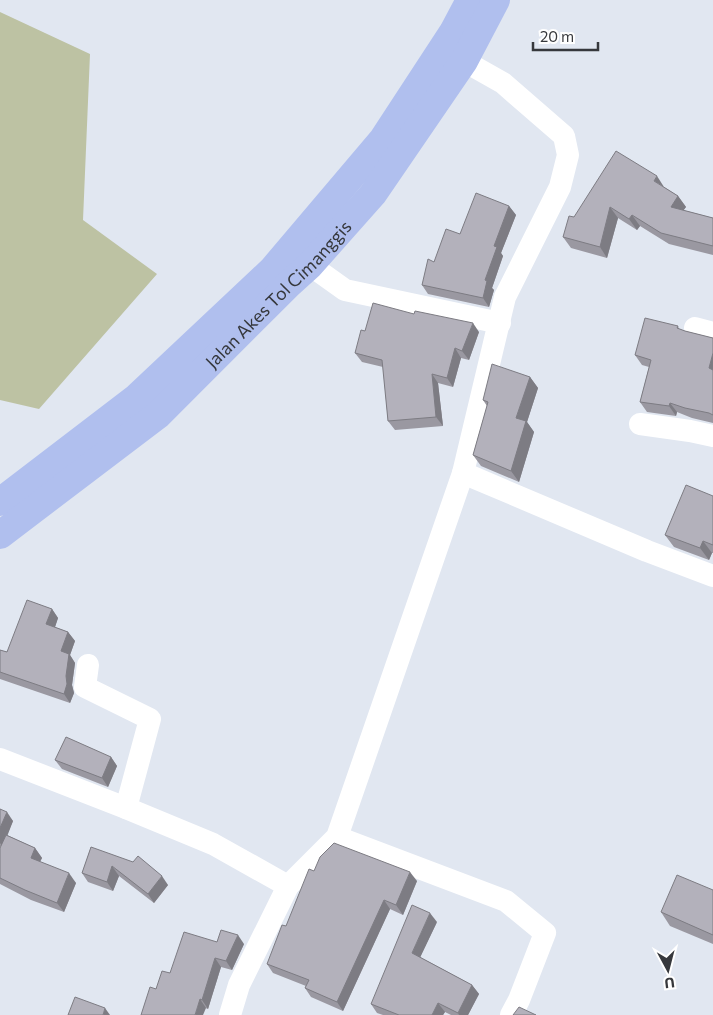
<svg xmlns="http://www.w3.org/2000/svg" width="713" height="1015" font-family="Commissioner,sans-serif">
<rect width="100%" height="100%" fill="#e1e7f1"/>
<path fill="#bdc2a3" d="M0,12L90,54L83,220L157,274L39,409L0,400Z"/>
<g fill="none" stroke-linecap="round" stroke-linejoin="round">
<g stroke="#fff" stroke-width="22">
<path d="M310,265L345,290L500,323"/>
<path d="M695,328L713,333"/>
<path d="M640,424L690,431L713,436"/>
<path d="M463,473L647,551L713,576"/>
<path d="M88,665L85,687L150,719L126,808L213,844L288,886"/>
<path d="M0,759L126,808"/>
<path d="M337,837L506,901L545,933L519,1000L511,1015"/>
<path d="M230,1015L239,985L288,886L337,837L463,473L505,297L560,187L568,155L564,136L503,83L464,61"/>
</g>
<g stroke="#b0bfee" stroke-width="28">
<path d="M0,502L137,397L272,270L383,139L453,32L470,0"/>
<path id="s1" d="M0,535L158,415L289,284L310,265L373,194L464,61L496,0"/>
</g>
</g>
<g fill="#9a98a1">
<path d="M664,187L678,196L686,207L683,210L713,218V255L669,244L640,226L637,230L618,218L607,258L571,248L563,237L574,217Z"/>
<path d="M509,206L516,215L501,253L503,256L492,288L494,290L489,307L428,294L422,285L434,262L460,234Z"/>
<path d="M678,326L679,329L685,331L713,338V423L692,418L677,412L676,416L647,412L640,402L649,367L642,365L635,355Z"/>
<path d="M365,331L479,332L469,360L461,358L453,387L438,383L443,426L395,430L388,421L383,367L362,362L355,353Z"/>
<path d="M530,377L538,388L527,422L534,432L519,482L481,466L473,455L487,406L483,400Z"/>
<path d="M713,496V553H712L709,560L674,547L665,535Z"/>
<path d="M52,609L58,618L55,627L68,632L75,641L70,655L75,663L72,685L74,693L70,703L0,679V650L7,652Z"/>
<path d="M111,757L117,766L108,787L62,769L55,760Z"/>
<path d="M0,809L13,821L7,835L35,848L42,858L40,862L76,883L64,912L31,900L0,884V848L1,846H0Z"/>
<path d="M91,847L168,885L154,903L119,876L113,891L88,882L82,873Z"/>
<path d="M314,871L417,881L403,915L390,909L343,1011L311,997L305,988L306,986L273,973L267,964Z"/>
<path d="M713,890V944L670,926L661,912Z"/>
<path d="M437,922L420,957L472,985L479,994L468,1015H451L445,1012L443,1015H383L377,1013L371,1004Z"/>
<path d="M217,942L244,944L232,970L221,967L208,1009L156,989L170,973Z"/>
</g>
<g fill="#7d7c83">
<path d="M657,176L664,187L654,181Z"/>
<path d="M678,196L686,207L678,218L671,207Z"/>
<path d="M509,206L516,215L501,253L503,256L492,288L494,290L489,307L483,298L485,280L494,246Z"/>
<path d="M610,207L618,218L607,258L600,247Z"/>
<path d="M632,215L640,226L637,230L629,219Z"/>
<path d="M473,323L479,332L469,360L462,351Z"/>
<path d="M455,348L461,358L453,387L447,378Z"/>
<path d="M713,353V374L709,368Z"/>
<path d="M432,374L438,383L443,426L436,417Z"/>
<path d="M530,377L538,388L527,422L534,432L519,482L511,471L516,418Z"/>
<path d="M670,403L677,412L676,416L669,406Z"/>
<path d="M703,541L712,553L709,560L700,548Z"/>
<path d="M52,609L58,618L53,633L46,624Z"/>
<path d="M68,632L75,641L70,655L75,663L72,685L74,693L70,703L64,694L61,651Z"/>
<path d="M111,757L117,766L108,787L102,778Z"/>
<path d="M7,812L13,821L3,847L0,843V828Z"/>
<path d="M35,848L42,858L37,867L31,858Z"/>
<path d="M112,866L119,876L113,891L107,882Z"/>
<path d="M410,872L417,881L403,915L396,905Z"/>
<path d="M69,873L76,883L64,912L57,903Z"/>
<path d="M162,876L168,885L154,903L148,894Z"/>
<path d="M384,900L390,909L343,1011L337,1002Z"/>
<path d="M430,913L437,922L418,962L412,953Z"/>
<path d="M238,935L244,944L232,970L226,961Z"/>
<path d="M215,958L221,967L208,1009L202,1000Z"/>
<path d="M472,985L479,994L468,1015H459L458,1013Z"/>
<path d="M200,999L206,1008L203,1015H195Z"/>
<path d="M438,1003L445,1012L443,1015H432Z"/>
<path d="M105,1008L110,1015H103Z"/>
</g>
<g fill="#b3b1bb" stroke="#7d7c83">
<path d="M616,151L657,176L654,181L678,196L671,207L713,218V246L661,233L632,215L629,219L610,207L600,247L563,237L569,216L574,217Z"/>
<path d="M476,193L509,206L494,246L497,247L485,280L487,281L483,298L422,285L428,259L434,262L446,229L460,234Z"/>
<path d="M373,303L414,314L415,311L473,323L462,351L455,348L447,378L432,374L436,417L388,421L382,360L355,353L361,330L365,331Z"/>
<path d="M645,318L678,326L677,328L685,331L713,338V353L709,368L713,370V415L709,413L685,408L670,403L669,406L640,402L651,360L635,355Z"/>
<path d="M492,364L530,377L516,418L526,421L511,471L473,455L488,402L483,400Z"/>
<path d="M686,485L713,496V545L703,541L700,548L665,535Z"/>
<path d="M27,600L52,609L46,624L68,632L61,651L69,654L66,676L67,684L64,694L0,672V650L7,652Z"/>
<path d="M66,737L111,757L102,778L55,760Z"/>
<path d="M0,809L7,812L0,828Z"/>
<path d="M6,835L35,848L31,858L69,873L57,903L25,890L0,878V848Z"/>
<path d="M334,843L410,872L396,905L384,900L337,1002L305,988L309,980L267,964L282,925L286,926L309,869L314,871L320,857Z"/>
<path d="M91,847L133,862L138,856L162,876L148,894L112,866L107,882L82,873Z"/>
<path d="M677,875L713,890V935L661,912Z"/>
<path d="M412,905L430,913L412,953L472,985L458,1013L438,1003L432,1015H399L371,1004Z"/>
<path d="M221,930L238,935L226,961L215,958L202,1000L200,999L195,1015H141L150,987L156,989L162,971L170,973L184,932L217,942Z"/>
<path d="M75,997L105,1008L103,1015H68Z"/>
<path d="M519,1007L536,1015H513Z"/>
</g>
<g text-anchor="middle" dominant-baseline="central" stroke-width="4" stroke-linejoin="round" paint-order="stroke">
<g font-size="18" fill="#36383c" stroke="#fff">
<text stroke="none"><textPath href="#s1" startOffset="369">Jalan Akes Tol Cimanggis</textPath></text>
</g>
</g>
<g transform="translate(668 970) rotate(173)" stroke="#ffffff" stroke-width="4" paint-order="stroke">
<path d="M0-4L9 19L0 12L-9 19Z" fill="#36383c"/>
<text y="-8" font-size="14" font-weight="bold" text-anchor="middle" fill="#36383c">U</text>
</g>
<path d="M533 42v8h65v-8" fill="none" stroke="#36383c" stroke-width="2.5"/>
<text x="540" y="42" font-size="15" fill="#36383c" stroke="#ffffff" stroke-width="4" paint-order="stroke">20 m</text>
</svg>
